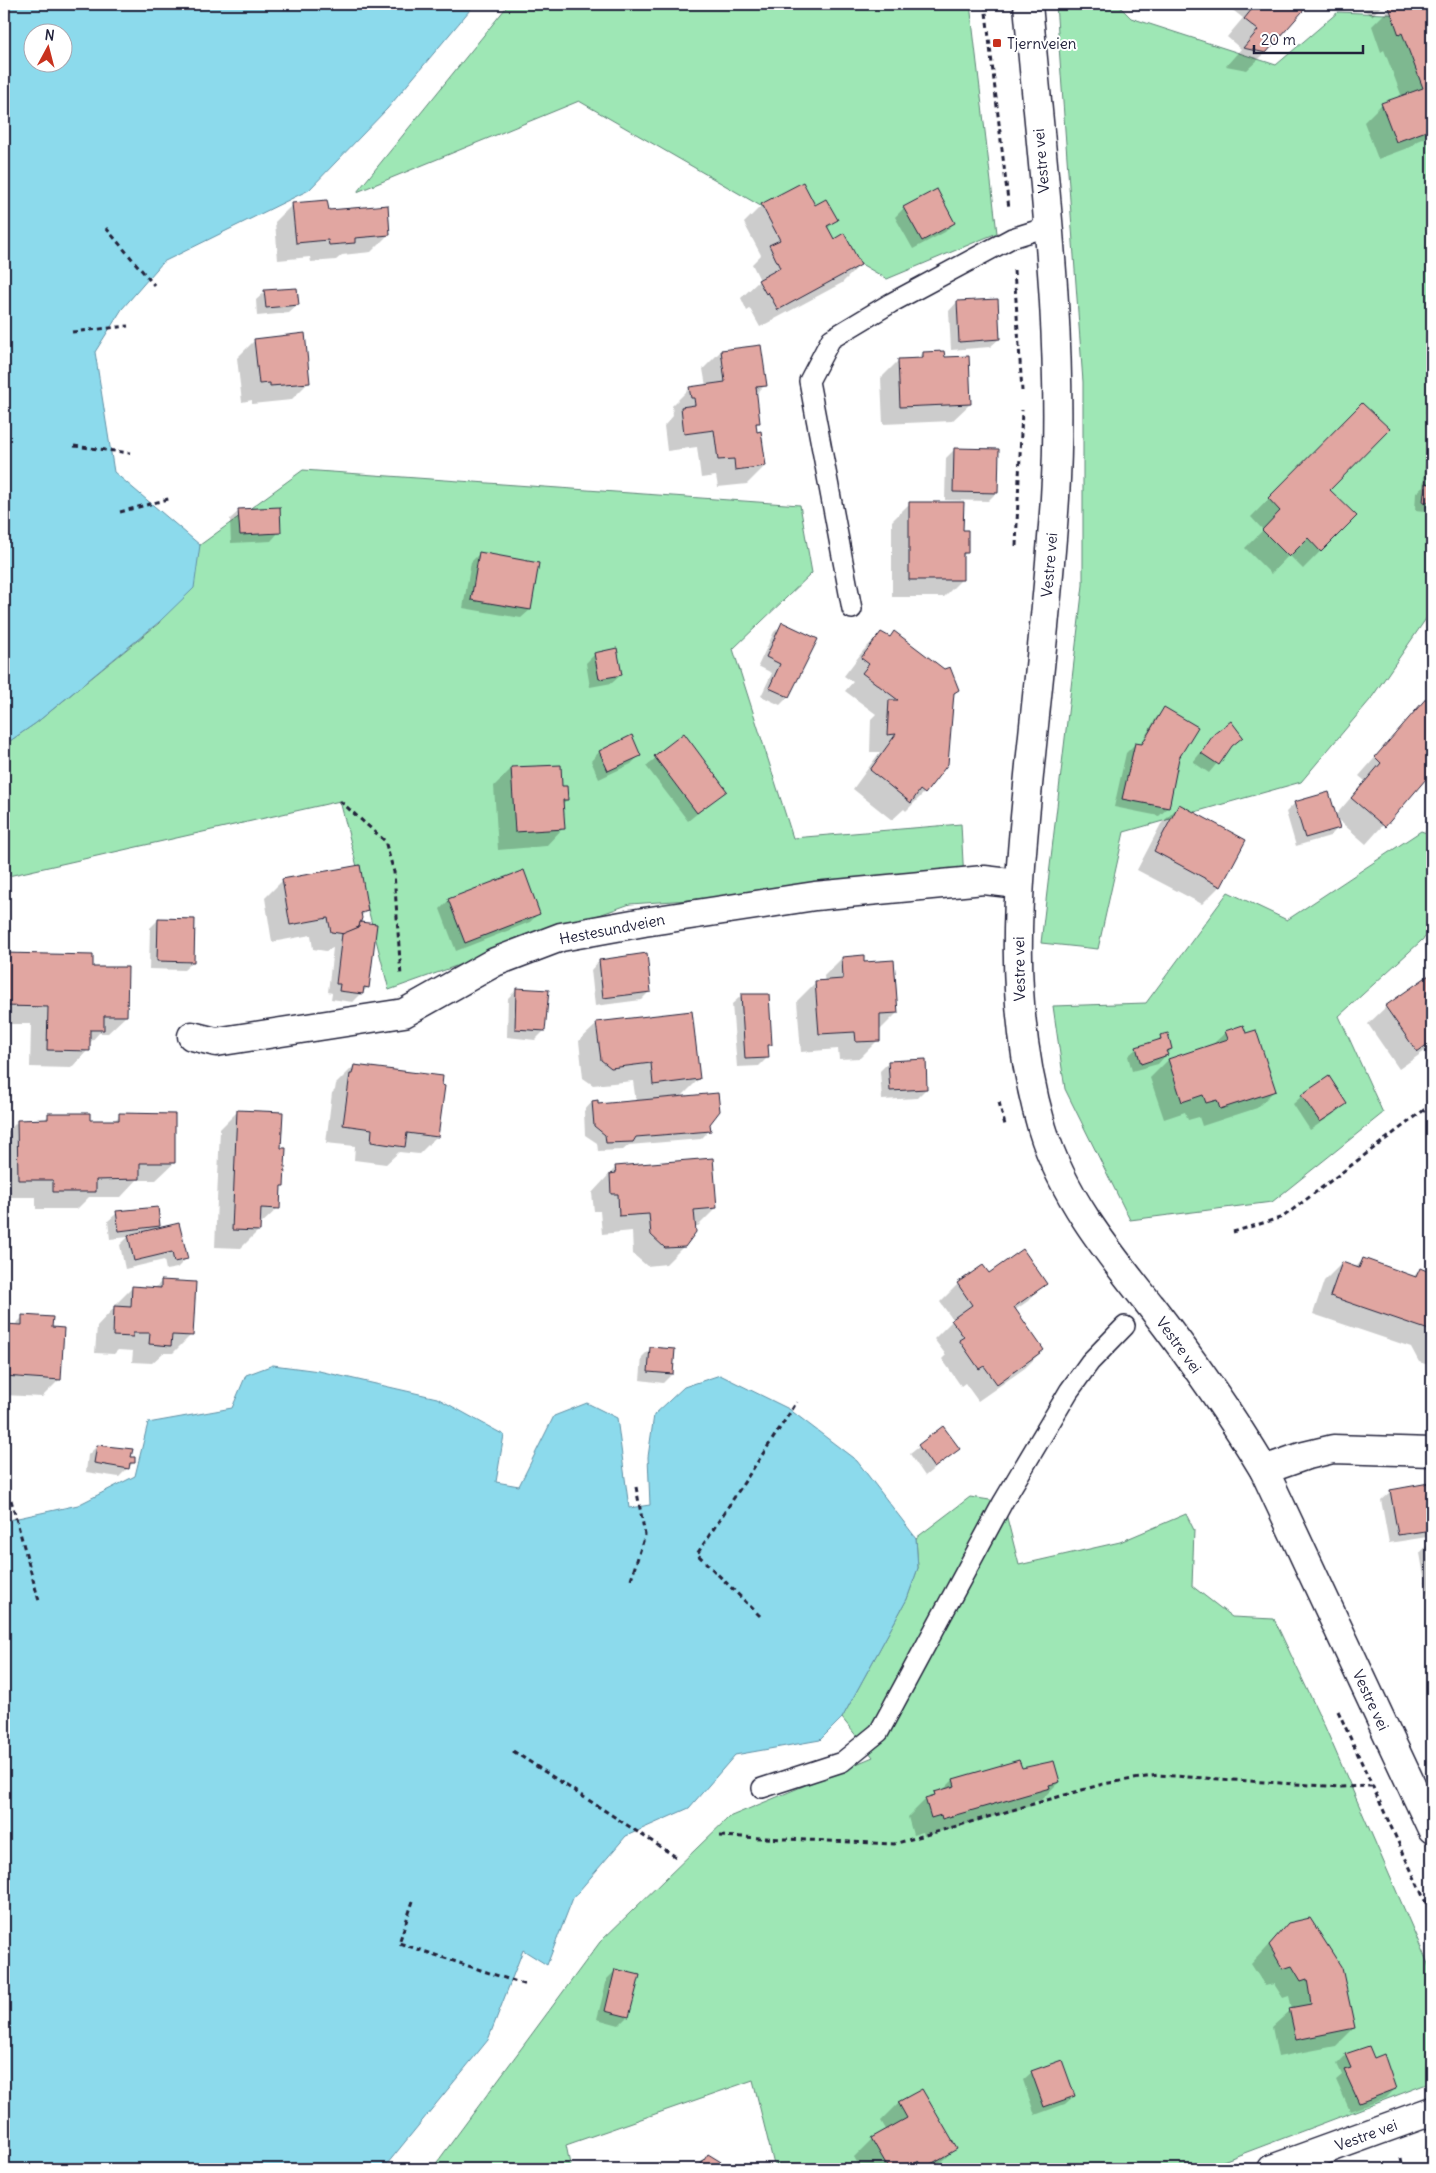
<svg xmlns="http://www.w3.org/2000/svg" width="1436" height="2173" font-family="Delius,sans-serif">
<rect width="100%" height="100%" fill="#fff"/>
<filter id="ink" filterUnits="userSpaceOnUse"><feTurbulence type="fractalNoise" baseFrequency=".02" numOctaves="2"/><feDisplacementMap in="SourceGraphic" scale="10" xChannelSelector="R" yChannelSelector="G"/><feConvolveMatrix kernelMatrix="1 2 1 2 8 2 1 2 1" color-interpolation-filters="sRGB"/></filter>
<g filter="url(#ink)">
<g fill="#9ee7b5" stroke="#608478">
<path d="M509,4H970L997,233L887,279L579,101L357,192Z"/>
<path d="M1056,4H1117L1131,18L1276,65L1338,12L1432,16V610L1370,700L1301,782L1124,832L1098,949L1041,943L1083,585V382Z"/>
<path d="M303,470L800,505L812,573L733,649L793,838L961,824L964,881L630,904L389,990L340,801L4,877V745L36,723L159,623L200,545Z"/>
<path d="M1421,831L1432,835V931L1339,1016L1383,1113L1272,1202L1130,1220L1065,1089L1053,1006L1146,1003L1228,892L1287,920Z"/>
<path d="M970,1497L1003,1502L1019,1565L1120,1542L1186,1514L1194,1530L1192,1586L1232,1617L1274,1619L1325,1727L1432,1973V2082L1202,2169H775L753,2080L566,2145L571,2169H432L600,1942L729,1817L873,1757L842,1718L907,1599L918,1568L916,1538Z"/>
</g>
<g fill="#8cdaec" stroke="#6290a5" fill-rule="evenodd">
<path d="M4,4H475L387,109L309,190L163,262L122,309L95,352L114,472L200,545L194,588L159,622L36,723L4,745ZM32,32H62V62H32Z"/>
<path d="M273,1365L319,1371L437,1398L504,1435L496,1482L519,1486L554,1416L587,1403L617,1418L629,1508L650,1505L648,1457L654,1415L684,1387L720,1375L789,1409L857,1461L916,1538L918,1568L907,1599L842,1718L820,1740L735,1755L689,1808L626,1836L573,1898L547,1965L523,1950L488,2040L383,2169H4V1521L78,1505L135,1476L148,1423L232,1408L246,1375Z"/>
</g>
<g fill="#0003">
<path d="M1225,4H1307L1275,44L1247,70L1226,66L1241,49L1227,37L1243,18Z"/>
<path d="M1356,4H1383L1372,16Z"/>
<path d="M1402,4H1430L1432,11V135L1417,141L1410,147L1378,159L1364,122L1382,104L1402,97L1384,50L1381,52L1372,26L1390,8Z"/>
<path d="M293,204L328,212L389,234L371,252L342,255L336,260L311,262L310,257L278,260L275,222Z"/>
<path d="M762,205L815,206L836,220L827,229L834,240L860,265L842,283L760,327L750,309L747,311L741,298L760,280L752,264L761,255L744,223Z"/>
<path d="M904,208L954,223L945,232L913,249L895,217Z"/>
<path d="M265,292L298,305L289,313L257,316L256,300Z"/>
<path d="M957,302L999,339L990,347L951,350L949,311Z"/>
<path d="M255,340L309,382L291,400L252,404V400L242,402L237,358Z"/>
<path d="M760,346L765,385L755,395L759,422L755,426L765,466L747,484L718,487L716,476L701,478L697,447L667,451L664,426L673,416L672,406L690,388L706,386L703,369L721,351Z"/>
<path d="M923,353L970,404L952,421L883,424L881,378L899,360H916Z"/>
<path d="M1432,398V503L1424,511L1415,510L1416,493L1423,487L1429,415L1425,414L1426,404Z"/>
<path d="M1362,404L1328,490L1355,516L1303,569L1289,555L1271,574L1245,548L1263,530L1251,517Z"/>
<path d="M954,450L997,492L988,501L945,500L946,458Z"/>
<path d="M910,503L962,531L967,552L962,557V579L944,597H892V521Z"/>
<path d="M239,511L279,532L271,541L231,543L230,519Z"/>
<path d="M479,554L530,610L521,618L463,608L471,562Z"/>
<path d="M783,624L788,697L780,705L761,696L772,673L758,666L774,632Z"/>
<path d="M881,633L889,638L894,633L958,690L953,695L947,763L924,793L906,811L904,809L892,820L853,789L880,752H870L871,719L876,714L845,691L853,682L844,676L863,651Z"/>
<path d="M595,654L621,675L612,683L590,687L586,663Z"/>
<path d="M1429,696L1432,699V780L1427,776L1366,844L1335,817L1338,828L1330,836L1296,846L1286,812L1295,803L1335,816L1365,781L1359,776Z"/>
<path d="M1165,709L1178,758L1168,808L1159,816L1114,807L1126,753L1135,744L1140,745L1156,718Z"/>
<path d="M684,735L726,790L688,821L646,766Z"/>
<path d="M1215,735L1242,737L1228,750L1209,773L1193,762Z"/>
<path d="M631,737L640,755L631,764L599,779L591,761L599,752Z"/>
<path d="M512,768L567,800L562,804L563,828L546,846L498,850L494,786Z"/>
<path d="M1179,806L1244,841L1220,886L1202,904L1137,870L1161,824Z"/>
<path d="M283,880L367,911L360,917L359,923L368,987L353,1002L331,999L332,993L328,992L333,948L326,951L313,949L311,935L272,942L265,898Z"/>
<path d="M449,900L539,913L530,922L456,951L440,909Z"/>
<path d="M158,920L193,962L184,970L149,969L150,928Z"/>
<path d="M4,954L92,956V968L126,1016L108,1033H99L89,1044L88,1050L71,1068L30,1067L31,1024H4Z"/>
<path d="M842,958L863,964L897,1013L879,1031L878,1040L860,1058L839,1059L838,1049L801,1052L797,1001L815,983L825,982L824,976Z"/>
<path d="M599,961L650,991L641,1000L595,1006L591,970Z"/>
<path d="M1432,974V1046L1399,1069L1368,1024L1386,1007Z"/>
<path d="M517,989L544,1031L535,1040L507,1037L508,998Z"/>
<path d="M741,996L770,1045L767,1048V1058L759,1066L737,1067L732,1004Z"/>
<path d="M597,1024L699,1079L680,1098L708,1124L709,1131L701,1139L629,1145L623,1150L598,1151L597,1143L585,1135L584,1111L592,1102L597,1106L636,1102L633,1081L593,1085L583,1078L579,1041Z"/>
<path d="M1226,1032L1275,1090L1257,1108L1202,1126L1199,1117L1188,1120L1185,1112L1164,1119L1150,1078L1168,1060L1212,1045Z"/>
<path d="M1161,1037L1171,1049L1166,1055L1158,1064L1132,1071L1128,1056L1137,1048L1155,1042Z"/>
<path d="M889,1062L926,1089L917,1098L882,1100L880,1071Z"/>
<path d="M354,1066L437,1136L419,1154L399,1152L386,1164L354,1160L355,1146L326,1143L332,1093L335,1090L336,1084Z"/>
<path d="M1302,1096L1346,1103L1337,1112L1310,1130L1293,1104Z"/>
<path d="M238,1111L280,1149L282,1186L280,1188L278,1208L259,1226V1230L241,1248L215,1247L220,1129Z"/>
<path d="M49,1115L89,1121H114L120,1115L174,1163L156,1180H137L121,1197H89L77,1209H36V1197H4V1135L18,1121H43Z"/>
<path d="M616,1167L716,1208L698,1226H695L684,1246L666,1264L647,1266L633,1254L632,1231L602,1234L600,1211H594L592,1193Z"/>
<path d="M117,1213L159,1225L154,1230L186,1259L177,1268L166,1270L164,1260L125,1269L120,1245L128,1237L110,1239L108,1221Z"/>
<path d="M1363,1260L1413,1277L1420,1270L1432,1274V1366L1419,1362L1411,1347L1313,1314L1324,1281L1342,1263L1355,1268Z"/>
<path d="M983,1266L989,1274L1045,1283L1028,1301L1015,1310L1043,1350L1025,1368L978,1401L965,1383L961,1386L942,1359L946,1355L934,1339L953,1320L940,1302L958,1284Z"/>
<path d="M162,1281L191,1335L173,1353H163L152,1363L132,1362L133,1351L118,1350L114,1354L95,1353L97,1326L114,1308L115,1305L133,1287L154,1289Z"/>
<path d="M23,1317L51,1328L60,1379L42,1397L4,1395V1325L14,1326Z"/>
<path d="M651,1348L672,1374L663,1383L640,1380L642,1357Z"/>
<path d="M943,1428L958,1449L925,1476L910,1454Z"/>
<path d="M97,1446L130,1458L133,1463L119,1477L86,1472L88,1455Z"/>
<path d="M1428,1485L1432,1507V1532L1427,1537L1389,1543L1381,1500L1390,1492Z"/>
<path d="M1432,1540V1624L1420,1553Z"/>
<path d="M1021,1770L1059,1782L1041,1800L1035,1801L1031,1806L924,1836L923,1832L913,1835L908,1817L926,1799L942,1791L953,1780Z"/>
<path d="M1288,1924L1354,2028L1336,2046L1278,2057L1272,2027L1292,2009L1289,1996L1283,1998L1274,1984L1265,1986L1251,1964Z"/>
<path d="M616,1970L628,2016L619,2025L597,2019L607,1979Z"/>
<path d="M1346,2055L1373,2060L1395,2089L1386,2098L1350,2111L1336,2080L1342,2075L1337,2064Z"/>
<path d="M1032,2072L1074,2096L1065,2104L1035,2115L1023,2080Z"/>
<path d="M899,2103L955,2149L933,2169H861L854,2157L872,2139L887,2131L881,2121Z"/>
<path d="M708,2155L727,2169H694Z"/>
</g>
<g fill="#e1a6a1" stroke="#22223b">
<path d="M1256,4H1309L1266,53L1243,48L1258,30L1244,19Z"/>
<path d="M1399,4H1431L1432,7V124L1428,126L1429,130L1396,142L1381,103L1423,88L1402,33L1399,35L1389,7Z"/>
<path d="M803,182L815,205L826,199L838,220L827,226L834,239L844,233L861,265L778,310L768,292L766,294L758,280L780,268L769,245L780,240L761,204Z"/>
<path d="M937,189L955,223L922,241L903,207Z"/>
<path d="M327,200L329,210L388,205L390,235L355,238V243L329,245L328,240L296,243L292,203Z"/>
<path d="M297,288L299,305L266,308L264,290Z"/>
<path d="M998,299L1000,339L959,342L957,301Z"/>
<path d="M305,333L310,383L270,386V383L259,384L254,339Z"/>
<path d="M761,345L767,386L756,387L760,423H756L757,432L761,431L766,466L735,470L734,459L718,460L714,430L684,434L681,407L695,405L694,398H691L689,387L725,382L721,350Z"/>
<path d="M944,351L945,357L969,356L971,404L900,407L898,359L923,358V352Z"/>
<path d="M1362,403L1390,429L1330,490L1357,516L1321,552L1308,538L1289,557L1262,530L1280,511L1268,498Z"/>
<path d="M954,448L999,449L998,493L953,492Z"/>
<path d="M1432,460V502H1423L1425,483L1430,484Z"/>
<path d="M909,502H964L963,530H968V553H963V580H909Z"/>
<path d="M280,507L281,533L240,535L238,509Z"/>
<path d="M479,552L539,563L531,610L471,600Z"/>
<path d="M782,622L818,639L789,697L769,688L780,664L766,657Z"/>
<path d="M894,631L944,669L950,667L959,690L954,693L948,764L925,794L920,790L911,803L870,770L896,734L887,735L889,700H898L862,673L869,664L861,658L881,632L890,637Z"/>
<path d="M617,648L622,675L599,679L594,653Z"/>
<path d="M1429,695L1432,698V772L1385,827L1351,798L1381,763L1375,757Z"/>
<path d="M1164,707L1198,727L1179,758L1169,808L1122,799L1135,743L1142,744Z"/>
<path d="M1231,721L1243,737L1232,746L1219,765L1201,753L1214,734Z"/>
<path d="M684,733L727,791L697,813L654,756Z"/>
<path d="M632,735L641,756L608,771L599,751Z"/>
<path d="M561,765L562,786H567L568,800H563L565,829L515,832L511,767Z"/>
<path d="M1329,792L1340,828L1305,838L1294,802Z"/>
<path d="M1179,804L1246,840L1221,887L1154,851Z"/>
<path d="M360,865L368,911L361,913L362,918L359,927L345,934L331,932L328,918L290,925L282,879Z"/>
<path d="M524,870L540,914L465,943L448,899Z"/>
<path d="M158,918L195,919L194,962L157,961Z"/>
<path d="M360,922L377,924L369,988L364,987L363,994L339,991L340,984H336L342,934L359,927Z"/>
<path d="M4,953L93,955V967H128L127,1016H104V1030H90V1051L47,1050L48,1007L4,1006Z"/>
<path d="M647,953L651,992L603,998L599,960Z"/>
<path d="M864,955V962L894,960L898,1013L880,1014V1041L856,1042L855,1032L819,1034L815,981L843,979L842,957Z"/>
<path d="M1432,973V1041L1417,1052L1385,1006Z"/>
<path d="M516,988L549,990L545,1031L515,1029Z"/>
<path d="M741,994H769L772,1045H768L769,1058L745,1059Z"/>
<path d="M692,1011L700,1079L653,1085L651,1063L611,1068L601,1060L596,1022Z"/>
<path d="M1243,1025L1246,1033L1256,1030L1276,1091L1220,1109L1217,1100L1206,1103L1203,1095L1182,1102L1168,1059L1228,1039L1225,1031Z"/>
<path d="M1168,1033L1172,1049L1166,1051L1168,1055L1141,1064L1136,1047L1161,1039L1160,1035Z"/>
<path d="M926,1059L927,1089L890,1091L888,1061Z"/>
<path d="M354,1065L443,1076L442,1085L445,1086L438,1137L407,1133L405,1147L371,1142L372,1129L343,1125L350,1074H352Z"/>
<path d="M1329,1076L1347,1104L1320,1122L1301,1095Z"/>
<path d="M718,1093L720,1111L710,1124L711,1131L636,1137L633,1142L606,1143L605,1135L594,1126L592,1101L598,1100V1104Z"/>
<path d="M237,1110L283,1112L281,1148H286L284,1186H281L280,1209L261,1208L260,1231L232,1230Z"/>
<path d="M48,1113H90V1120H119V1113L175,1114V1163H140V1179L96,1180V1192H53V1180H18L17,1120L48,1119Z"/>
<path d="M713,1158L717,1208L694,1210L696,1232L685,1247L665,1248L651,1235L649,1214L619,1216L618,1194H611L610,1174L616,1173L615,1166Z"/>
<path d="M158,1207L160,1226L119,1231L116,1211Z"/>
<path d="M179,1223L188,1259L174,1262L172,1252L134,1261L128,1235Z"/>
<path d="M1023,1249L1047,1284L1014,1307L1044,1350L997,1384L984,1366L979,1369L959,1340L964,1337L951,1320L972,1305L957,1283L983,1265L989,1273Z"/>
<path d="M1363,1258L1416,1277L1420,1268L1432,1273V1336L1429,1330L1330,1296L1342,1262L1359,1268Z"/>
<path d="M161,1280L196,1282L193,1336L172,1335L171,1346L149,1344L150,1333H133V1337L113,1336L114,1306L131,1307L132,1286L161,1288Z"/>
<path d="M22,1315L53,1317L52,1327L64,1328L61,1380L4,1376V1324L22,1325Z"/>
<path d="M650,1347L675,1349L673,1374L648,1372Z"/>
<path d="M943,1426L960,1449L934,1468L918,1445Z"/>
<path d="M97,1445L133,1449L131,1457H135V1463H130L129,1469L94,1463Z"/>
<path d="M1429,1483L1432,1499V1530L1398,1535L1390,1490Z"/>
<path d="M1019,1760L1022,1768L1054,1761L1060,1782L1049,1785L1050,1788L942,1819L941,1815L931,1818L925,1798L935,1795L934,1792L955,1786L953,1779Z"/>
<path d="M1310,1918L1342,1968L1355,2028L1296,2040L1289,2008L1311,2004L1307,1979L1301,1981L1292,1966L1283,1969L1269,1945L1288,1923Z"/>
<path d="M615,1969L640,1975L629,2017L605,2011Z"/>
<path d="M1369,2046L1374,2058L1384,2054L1396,2089L1359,2103L1344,2070L1351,2068L1345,2054Z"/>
<path d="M1062,2060L1075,2096L1044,2107L1031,2071Z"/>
<path d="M922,2089L957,2149L924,2168L919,2161L905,2169H889L871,2138L907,2118L898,2102Z"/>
<path d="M708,2154L726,2165L724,2167L727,2169H698Z"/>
</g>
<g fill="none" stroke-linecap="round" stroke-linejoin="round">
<defs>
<g id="lane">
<path d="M852,609L809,381L831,339L891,303L1012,238L1047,227"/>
<path d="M762,1788L842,1762L879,1732L1003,1502L1069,1391L1090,1362L1125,1326"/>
</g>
<g id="street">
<path d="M192,1036L216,1042L404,1013L495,962L561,937L644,922L815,896L984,880L1018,884"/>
<path d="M1264,1470L1304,1456L1333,1449L1432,1452"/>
<path d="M1272,2169L1432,2111"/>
</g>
<path id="secondary" d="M1028,4C1042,167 1065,333 1055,498C1049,590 1038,683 1029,775C1017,897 1007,1008 1042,1128C1062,1195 1107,1251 1150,1305C1191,1358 1230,1413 1264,1470L1432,1829"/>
</defs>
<use href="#lane" stroke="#22223b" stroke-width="22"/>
<use href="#street" stroke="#22223b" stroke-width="31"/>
<use href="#secondary" stroke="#22223b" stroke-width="31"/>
<g stroke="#22223b" stroke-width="3" stroke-dasharray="5 4" stroke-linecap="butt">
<path d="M985,4L1009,209"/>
<path d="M106,228L154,285"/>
<path d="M1014,270L1022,391"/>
<path d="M72,332L128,326"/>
<path d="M74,446L130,453"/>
<path d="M120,512L172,498"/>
<path d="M1016,546L1022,410"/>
<path d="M340,801L385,841L394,872L401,977"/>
<path d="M999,1102L1005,1125"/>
<path d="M1233,1232L1283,1217L1432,1104"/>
<path d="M11,1500L39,1601"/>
<path d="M631,1579L645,1535L636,1487"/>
<path d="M760,1616L697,1554L797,1402"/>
<path d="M1338,1711L1432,1916"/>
<path d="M513,1751L676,1857"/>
<path d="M720,1836L894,1844L1103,1784L1158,1775L1341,1787L1371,1786"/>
<path d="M413,1901L399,1943L526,1985"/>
<path d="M1401,2158L1403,2169"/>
</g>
<use href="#lane" stroke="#fff" stroke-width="19"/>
<use href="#street" stroke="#fff" stroke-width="28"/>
<use href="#secondary" stroke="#fff" stroke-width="28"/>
</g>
</g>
<rect fill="#c8321e" stroke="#fff" stroke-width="2" x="992" y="38" width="10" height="10" rx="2.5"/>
<g text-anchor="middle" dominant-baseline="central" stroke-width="4" stroke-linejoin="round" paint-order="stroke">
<g font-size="15" fill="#22223b" stroke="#fff" text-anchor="start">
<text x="1007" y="43">Tjernveien</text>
</g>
<g font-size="15" fill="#22223b" stroke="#fff">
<text transform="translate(1041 161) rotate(-95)">Vestre vei</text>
<text transform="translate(1049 565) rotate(-85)">Vestre vei</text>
<text transform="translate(612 929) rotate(-11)">Hestesundveien</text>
<text transform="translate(1019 969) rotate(-91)">Vestre vei</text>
<text transform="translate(1179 1345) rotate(54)">Vestre vei</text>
<text transform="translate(1371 1700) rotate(65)">Vestre vei</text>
<text transform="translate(1366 2135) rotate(-20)">Vestre vei</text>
</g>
</g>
<rect width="1436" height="2173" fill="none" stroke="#fff" stroke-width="20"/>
<rect x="10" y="10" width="1416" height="2153" fill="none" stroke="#22223b" stroke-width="2" filter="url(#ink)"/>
<g transform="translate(48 48) rotate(7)"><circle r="24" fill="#ffffff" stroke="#a7a7b1"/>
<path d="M0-4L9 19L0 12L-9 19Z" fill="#c8321e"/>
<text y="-8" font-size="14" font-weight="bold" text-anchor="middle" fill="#22223b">N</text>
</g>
<path d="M1254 45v8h109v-8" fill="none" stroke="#22223b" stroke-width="2.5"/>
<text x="1261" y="45" font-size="15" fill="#22223b" stroke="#ffffff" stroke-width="4" paint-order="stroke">20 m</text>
</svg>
